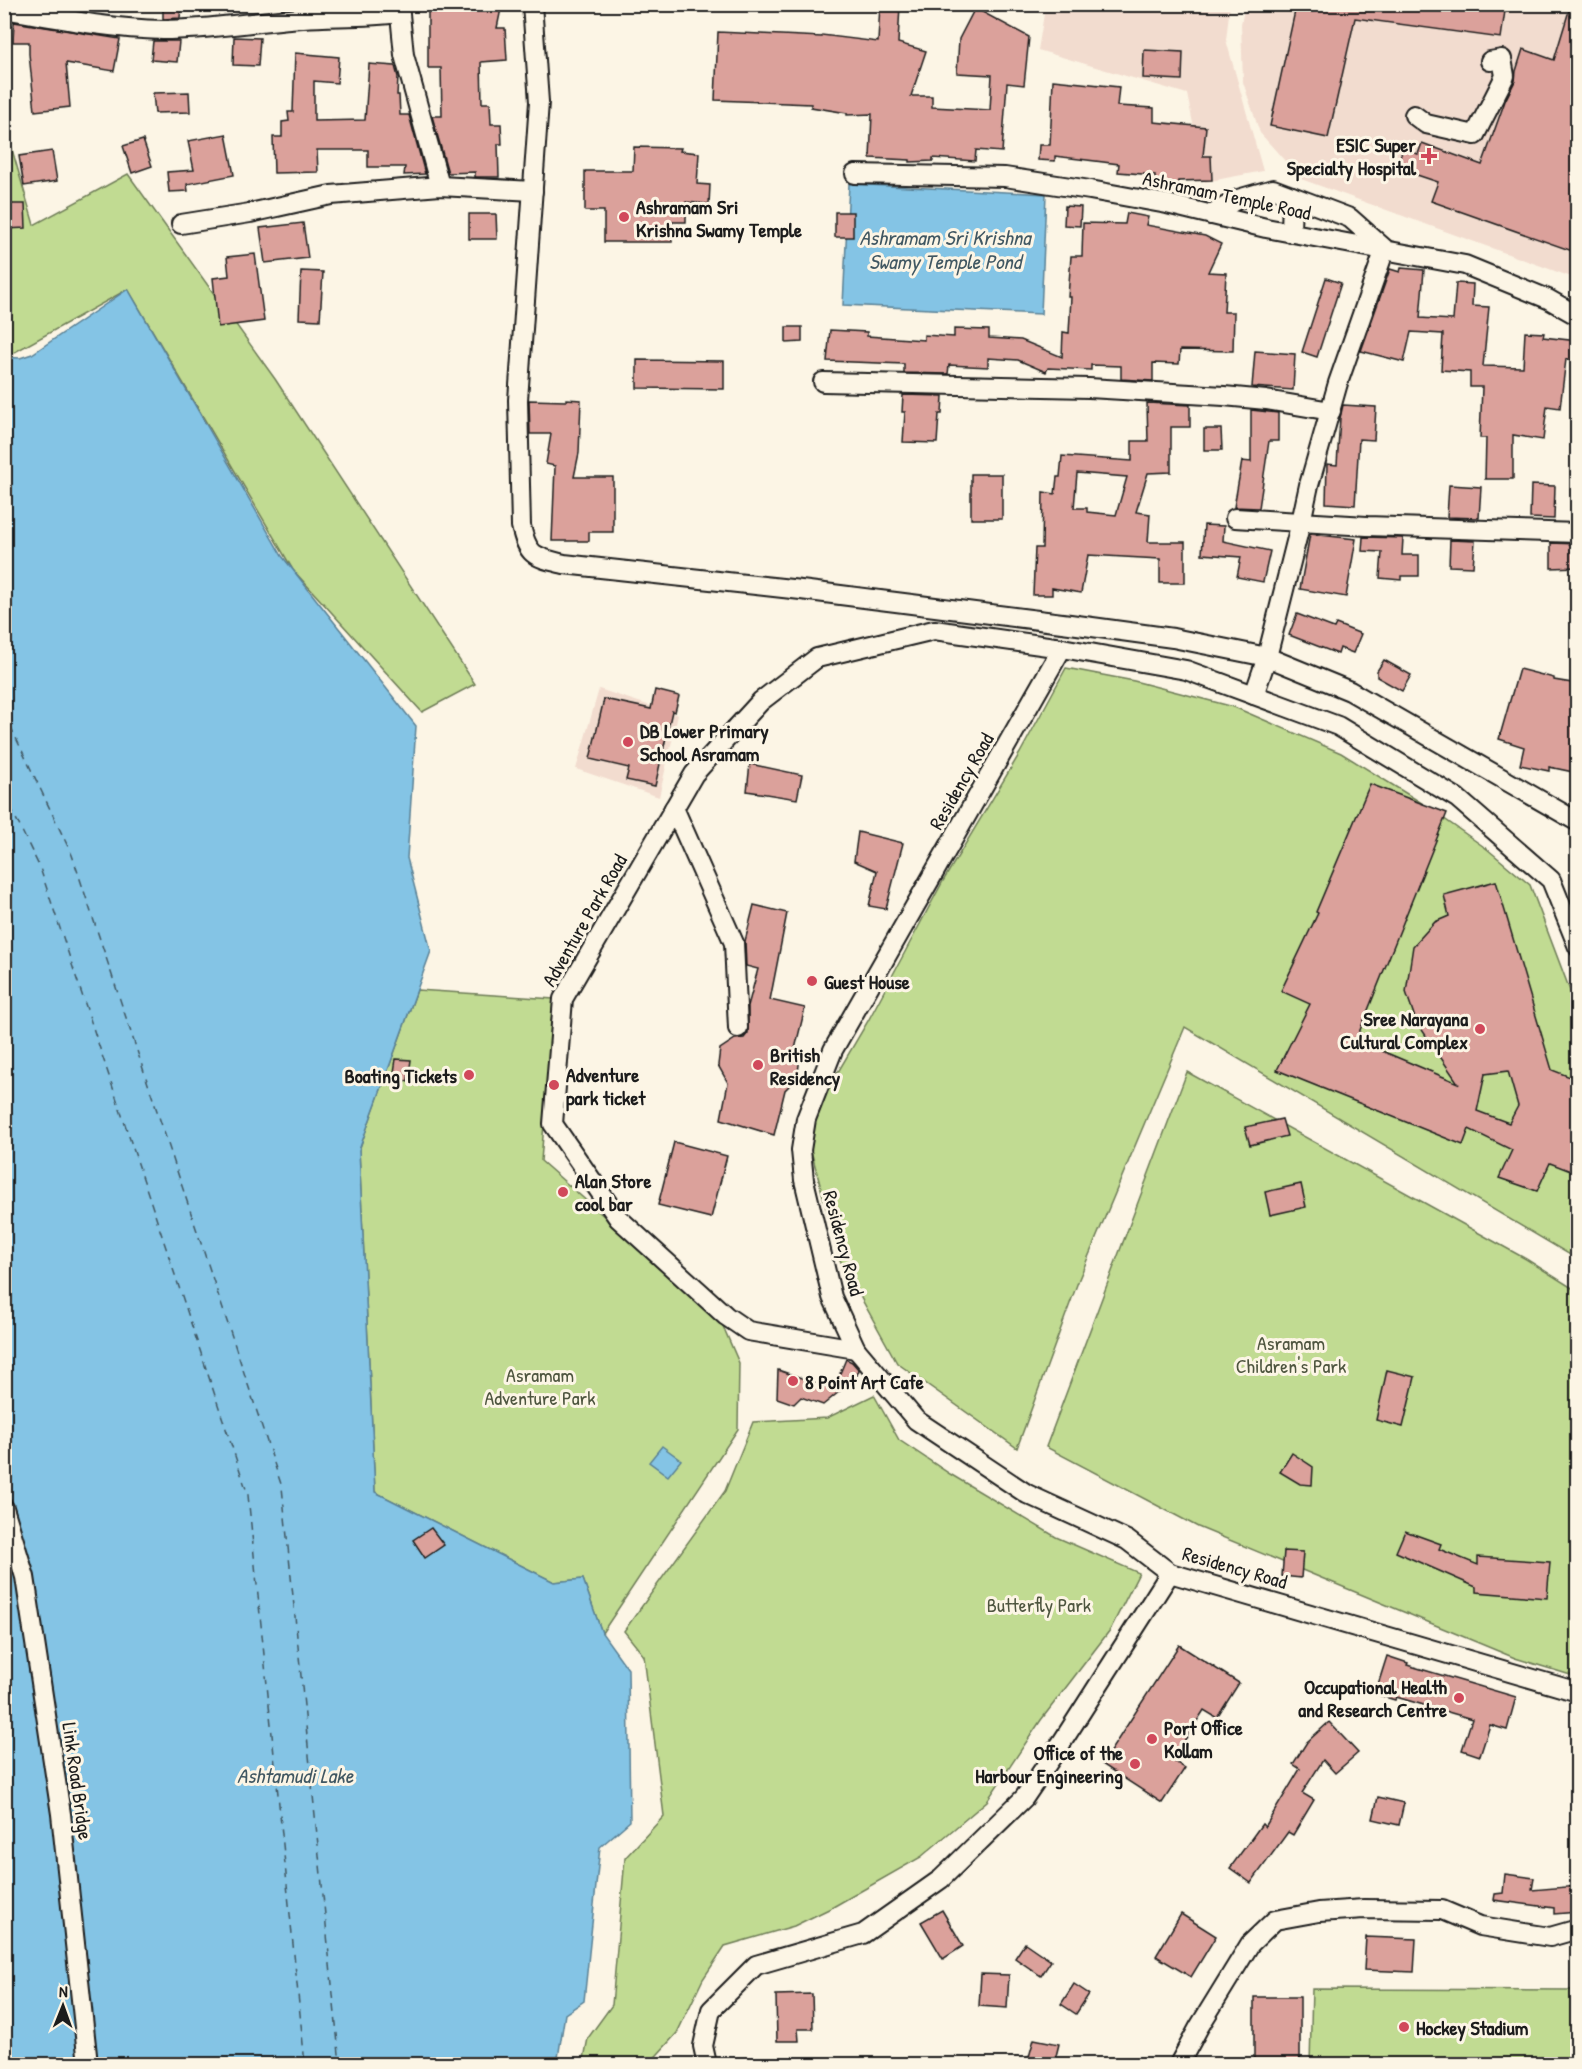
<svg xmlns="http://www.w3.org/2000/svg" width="1582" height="2069" font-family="'Patrick Hand',sans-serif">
<rect width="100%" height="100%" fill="#fcf5e5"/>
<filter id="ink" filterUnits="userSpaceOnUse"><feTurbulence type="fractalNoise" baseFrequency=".0167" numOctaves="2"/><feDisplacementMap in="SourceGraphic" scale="12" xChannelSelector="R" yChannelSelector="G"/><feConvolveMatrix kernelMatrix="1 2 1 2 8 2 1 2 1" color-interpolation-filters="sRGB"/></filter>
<g filter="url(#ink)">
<g fill="#f2dccf">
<path d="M1027,5H1230L1226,40L1263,171L1205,182L1187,94L1038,50L1044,14Z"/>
<path d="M1245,5H1577V279L1301,179L1260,133L1243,82L1241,24Z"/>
<path d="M599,689L678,715L659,797L576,769Z"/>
</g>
<g fill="#c1db92" stroke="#6e7c57" stroke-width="1.5">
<path d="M4,122L34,225L128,174L275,379L475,684L422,712L293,570L128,289L6,357L4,353Z"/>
<path d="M1066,668L1134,681L1234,707L1341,753L1420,802L1487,849L1530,885L1577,1009V1259L1185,1027L1079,1279L1017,1448L897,1363L840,1260L805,1128L868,1021L943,881L1020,753Z"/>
<path d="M417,990L554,999L541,1161L719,1317L739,1363L738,1429L602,1633L583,1579L554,1582L375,1492L359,1150Z"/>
<path d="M1187,1072L1526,1259L1577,1291V1677L1515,1658L1198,1527L1046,1447Z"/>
<path d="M874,1395L899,1440L950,1474L1056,1537L1139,1573L1110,1630L1041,1720L987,1801L921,1857L833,1907L794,1926L725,1946L703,1979L677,2033L649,2064H583L588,2038L612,2005L625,1858L664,1816L644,1656L624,1631L725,1491L753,1422L827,1418Z"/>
<path d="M1312,1989L1577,1990V2064H1310Z"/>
</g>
<g fill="#84c4e5" stroke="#5a8195" stroke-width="1.5">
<path d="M849,184L1046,194L1041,314L843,305Z"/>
<path d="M128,289L282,556L416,726L407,858L431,951L359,1150L375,1492L554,1582L583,1579L602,1633L628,1669L630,1821L600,1847L584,2001L565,2014L557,2064H5L4,357L20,358L32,354Z"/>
<path d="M662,1446L681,1460L668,1476L649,1462Z"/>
</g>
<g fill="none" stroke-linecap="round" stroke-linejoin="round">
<g stroke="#405762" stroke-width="1.5" stroke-dasharray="8 6" stroke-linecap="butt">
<path d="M4,713L72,855L282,1487L340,2064"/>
<path d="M4,794L40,868L248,1495L305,2064"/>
</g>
</g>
<g fill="#dba19b" stroke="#1c1c1c" stroke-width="1.5" fill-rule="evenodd">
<path d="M163,4H181L180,18L163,19Z"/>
<path d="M428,4H502L497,28H505L507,60L481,62L482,103H490L491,124H501L502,144H498L499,177H475V172L448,173L432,116H442L441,68H428Z"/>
<path d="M880,4L900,5L898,43L926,51L911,96H932V107L990,110L992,75L957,73L959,39L975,8L1029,37L1024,85L1007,83L1002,152L976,150L975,161L933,158V161L910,162V160L870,158L872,114L847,115V113L811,107V104L715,100L718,32L822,37V35L878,42Z"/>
<path d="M1302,4H1506L1501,38L1355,18L1328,138L1270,126L1295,11Z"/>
<path d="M1571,4H1578V253L1431,201L1438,182L1396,168L1403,149L1418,154L1422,143L1482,165L1505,101L1515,81L1516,71L1523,49L1554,60Z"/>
<path d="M14,22L120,39L114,71L66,63L70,107L35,111L29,54V42H13Z"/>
<path d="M234,37L260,38L258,66L233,65Z"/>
<path d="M153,41H179L177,62L151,60Z"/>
<path d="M1144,50L1183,52L1182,80L1143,78Z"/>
<path d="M295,53L339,57L337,83L314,81V121L365,120L369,64L395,66L398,77L397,95H399L400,115H409L425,174L404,175L405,167H368V150H317L318,172L274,173L273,137H282V122L289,121L288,112H293Z"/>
<path d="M1053,80L1119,87L1117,106L1154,108V122L1206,127L1203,156H1211L1212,180L1178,181V188L1155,187V175L1118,172L1119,164L1055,156V161L1038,160L1039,145H1050Z"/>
<path d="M189,92L190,112L155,113L153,93Z"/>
<path d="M226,134L234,175L187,184L188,191L169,192L167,172L194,170L188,141Z"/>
<path d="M143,140L152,166L132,173L123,146Z"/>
<path d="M634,147L681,148L680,151L699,153L697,184L710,185L709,204L686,202V222H672V242H604V211H585V171H633Z"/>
<path d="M52,151L57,181L24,186L19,156Z"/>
<path d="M4,204H25L26,228L4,229Z"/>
<path d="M1065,206L1081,207L1080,226L1064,225Z"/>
<rect x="835" y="212" width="18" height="25"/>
<path d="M1127,213L1148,217L1146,225L1205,236L1221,244L1208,272L1226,273L1224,312H1234L1233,351L1180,350L1179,364L1153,363V381L1121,379V366L1091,365V370L1048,368L1046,372L1018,360L988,358V367L949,365L948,374L904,373V364L827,361L830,330L867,332V336L924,340V335L954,337V329L989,330V338L1021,340L1062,357L1063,332L1069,333L1071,297H1068L1071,256H1082L1083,223L1125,224Z"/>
<path d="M469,214H496L497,239H469Z"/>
<path d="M303,223L308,258L265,263L260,228Z"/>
<path d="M255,254L264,321L218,327L213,278L229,276L227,257Z"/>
<path d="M1401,268L1424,270L1420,318L1453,320L1456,283L1473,284L1472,306L1489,307L1483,366L1523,367L1525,332L1544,333L1543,337L1578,341V361L1566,359L1560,408L1547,406L1543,440L1513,435V479H1485L1486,438H1480L1482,387H1470V372L1441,370L1443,334L1411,332L1404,362L1361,351L1390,269L1400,272Z"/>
<path d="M301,271L323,272L320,320L299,319Z"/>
<path d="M1326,278L1341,283L1317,357L1302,352Z"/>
<path d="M786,327H802V342L786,343Z"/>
<path d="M1255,351L1295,354L1293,390L1252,387Z"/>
<path d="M637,360L724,361V389L637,388Z"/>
<path d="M903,395L943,396L942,414H939L937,443L903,442L905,412H902Z"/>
<path d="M566,399L581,400L579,453L574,477H613V532H589V541H552L555,466L546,464L551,434H530L529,400L566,401Z"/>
<path d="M1147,403L1190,405V427H1171V472L1148,473L1136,512L1150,514L1148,542H1185V583H1160V559L1088,555L1081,593L1052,588V595H1033L1035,548H1042L1043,492L1055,494L1057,477H1060L1062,456L1132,461V441H1148ZM1077,473L1127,477L1116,515L1087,512V508H1074Z"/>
<path d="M1343,405L1376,407L1374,440L1359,439L1355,505L1326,503L1327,464L1337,465L1340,418Z"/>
<path d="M1251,410L1278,413V441H1269L1259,508L1234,507L1242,461L1251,462Z"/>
<path d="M1204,429H1221L1222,450H1204Z"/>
<rect x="971" y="474" width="31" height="45"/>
<path d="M1449,485L1481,487L1479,518L1447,517Z"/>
<path d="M1531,485L1555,486L1554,519L1530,518Z"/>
<path d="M1204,525L1224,526L1223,541L1270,551L1263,582L1237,577L1241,557L1202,554Z"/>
<path d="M1310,534L1356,539L1346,597L1300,589Z"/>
<path d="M1363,537L1403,538L1402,555H1419V576H1401V580L1380,578L1382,552L1362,551Z"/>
<path d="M1450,540L1475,541L1473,567L1449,566Z"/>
<path d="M1551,543L1578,544V567L1551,568Z"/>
<path d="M1297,614L1334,628L1336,624L1361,634L1353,653L1340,648L1338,654L1289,635Z"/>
<path d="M1384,660L1411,675L1402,691L1377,677V671Z"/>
<path d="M1519,669L1554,678V680L1578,684V773L1549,767V771L1520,765L1524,747L1499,739Z"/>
<path d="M655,690L679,696L675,712L672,711L655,786L626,780L629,768L590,759L604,699L651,709Z"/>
<path d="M750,764L802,775L797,799L747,791Z"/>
<path d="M1370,784L1447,813L1356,1040L1458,1083L1416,1021L1406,992L1413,946L1435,922L1449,916L1444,895L1496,881L1552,1070L1578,1080V1174L1550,1163L1537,1191L1499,1178L1512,1150L1469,1129L1463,1145L1277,1070L1310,1004L1281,991L1318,913L1316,912ZM1508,1071L1518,1106L1509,1123L1477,1111L1485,1074Z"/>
<path d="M858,832L903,843L886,909L869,906L877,871L854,861Z"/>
<path d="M754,905L787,913L770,1000L805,1008L795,1049L799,1065L798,1072L796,1079L785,1090L774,1135L721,1119L728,1083L718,1065L720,1049L735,1039L744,1038L748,1033V1006L758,969L746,966L745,941Z"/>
<path d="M396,1059L411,1060L408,1081L393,1079Z"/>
<path d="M1282,1119L1287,1136L1250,1145L1245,1127Z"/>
<path d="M674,1142L727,1156L711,1218L658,1205Z"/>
<path d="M1301,1184L1306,1207L1270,1215L1265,1192Z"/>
<path d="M846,1359L852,1362L859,1370L852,1387H846L836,1383Z"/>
<path d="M778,1370L840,1391L823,1405L801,1397L794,1404L777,1398Z"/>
<path d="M1387,1370L1415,1377L1403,1427L1376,1420Z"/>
<path d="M1292,1453L1313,1467L1312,1485L1300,1484L1280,1472Z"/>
<path d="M431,1528L444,1545L425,1558L413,1540Z"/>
<path d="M1405,1531L1441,1544L1439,1549L1478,1565V1557L1550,1562L1547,1598L1476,1592V1587L1396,1552Z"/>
<path d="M1284,1551L1303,1552L1301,1578L1282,1576Z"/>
<path d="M1179,1645L1239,1683L1217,1718L1204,1710L1172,1760L1185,1768L1162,1803L1102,1764Z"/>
<path d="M1387,1656L1408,1663L1407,1665L1516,1697L1507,1730L1490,1725L1480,1756L1462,1750L1472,1719L1396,1697L1395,1700L1375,1694Z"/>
<path d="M1329,1722L1358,1753L1335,1773L1323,1760L1302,1793L1314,1800L1293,1835L1288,1832L1251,1883L1230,1868L1262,1824L1265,1827L1300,1769L1293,1764L1307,1742Z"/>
<path d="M1378,1797L1404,1803L1399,1825L1373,1819Z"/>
<path d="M1505,1874L1534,1878L1532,1890L1578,1886V1912L1554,1914V1908L1494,1900L1495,1894L1503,1893Z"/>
<path d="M942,1910L963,1946L943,1959L921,1922Z"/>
<path d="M1181,1914L1216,1936L1191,1977L1156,1956Z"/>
<path d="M1366,1937L1416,1939L1414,1972L1364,1970Z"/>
<path d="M1025,1943L1051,1961L1041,1976L1015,1958Z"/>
<path d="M981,1974L1009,1975L1007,2008L979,2006Z"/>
<path d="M1074,1984L1089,1994L1076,2014L1061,2004Z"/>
<path d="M812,1994L813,2029H798L799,2041H777L776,1995Z"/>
<rect x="1254" y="1997" width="46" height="67"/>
<path d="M1034,2039L1059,2044L1054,2064H1027Z"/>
</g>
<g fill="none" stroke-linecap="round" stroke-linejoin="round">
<defs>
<g id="minor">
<path d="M399,4L404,55L440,186"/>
<path d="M532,4L539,102L518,400L521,526C528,557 535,557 564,564L801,590L1070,624L1173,638L1267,657L1350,691L1578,822"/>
<path d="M4,9C56,18 110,29 163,30C210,30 256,21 303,18C335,16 367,17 399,13"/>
<path d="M1414,115L1426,124L1475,135L1505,76L1502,59L1490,61"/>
<path d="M855,174L1005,177L1090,190L1167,204L1266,228L1465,265L1548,299L1578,316"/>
<path d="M1211,215L1238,199L1273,189L1350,218L1385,249L1338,383L1309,485L1301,522L1267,657L1254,695"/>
<path d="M181,224L250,213L331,195L440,186L533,191"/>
<path d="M1291,233L1292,196"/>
<path d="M823,382L1089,388L1224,396L1266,400L1331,411"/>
<path d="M1235,518L1367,526L1578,533"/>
<path d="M1062,648L833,1050L806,1119L801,1150L804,1180L832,1297L856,1349L916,1420L1027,1494L1127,1540L1170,1573L1578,1692"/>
<path d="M674,808L734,943L738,1028"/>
<path d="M856,1349L748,1331L726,1316L618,1218L553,1124L563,999L694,774L761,701L817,658L934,630L1062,648L1186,670L1338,726L1457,798L1551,880L1578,947"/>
<path d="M4,1508L25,1577L61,1814L88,2064"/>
<path d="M707,2064L703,2046L711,2010L756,1965L863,1934L941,1879L1024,1798L1062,1742L1170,1573"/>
<path d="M1179,2064L1199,2027L1250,1944L1275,1920L1319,1912L1364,1909L1442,1910L1480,1926L1550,1937L1578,1929"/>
</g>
</defs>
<use href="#minor" stroke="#1c1c1c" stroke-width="22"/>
<use href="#minor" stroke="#fcf5e5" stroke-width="18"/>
</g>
</g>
<g fill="#d1495b" stroke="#fcf5e5" stroke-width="2">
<path d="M1426 147h6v6h6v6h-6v6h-6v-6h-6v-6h6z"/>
<circle cx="624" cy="217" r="6"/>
<circle cx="628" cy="742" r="6"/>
<circle cx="812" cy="981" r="6"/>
<circle cx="1480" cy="1029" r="6"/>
<circle cx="758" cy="1065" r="6"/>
<circle cx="469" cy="1075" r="6"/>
<circle cx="554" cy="1085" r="6"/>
<circle cx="563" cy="1192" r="6"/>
<circle cx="793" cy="1381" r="6"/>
<circle cx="1459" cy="1698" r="6"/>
<circle cx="1152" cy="1739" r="6"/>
<circle cx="1135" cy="1764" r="6"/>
<circle cx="1404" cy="2027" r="6"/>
</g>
<g text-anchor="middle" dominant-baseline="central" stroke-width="6" stroke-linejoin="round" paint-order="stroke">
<g font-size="20" font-weight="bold" fill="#1c1c1c" stroke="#fcf5e5" text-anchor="start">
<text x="1416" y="144" text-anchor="end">ESIC Super<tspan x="1416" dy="23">Specialty Hospital</tspan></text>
<text x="636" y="206">Ashramam Sri<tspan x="636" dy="23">Krishna Swamy Temple</tspan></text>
<text x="640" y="730">DB Lower Primary<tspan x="640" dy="23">School Asramam</tspan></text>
<text x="824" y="981">Guest House</text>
<text x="1468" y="1018" text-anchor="end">Sree Narayana<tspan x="1468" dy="23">Cultural Complex</tspan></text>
<text x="770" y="1054">British<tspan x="770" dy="23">Residency</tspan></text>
<text x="566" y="1074">Adventure<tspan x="566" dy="23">park ticket</tspan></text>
<text x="457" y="1075" text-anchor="end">Boating Tickets</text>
<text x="575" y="1180">Alan Store<tspan x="575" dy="23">cool bar</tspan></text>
<text x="805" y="1381">8 Point Art Cafe</text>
<text x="1447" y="1686" text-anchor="end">Occupational Health<tspan x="1447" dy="23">and Research Centre</tspan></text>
<text x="1164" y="1727">Port Office<tspan x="1164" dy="23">Kollam</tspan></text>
<text x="1123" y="1752" text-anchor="end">Office of the<tspan x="1123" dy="23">Harbour Engineering</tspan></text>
<text x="1416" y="2027">Hockey Stadium</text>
</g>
<g font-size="20" fill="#1c1c1c" stroke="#fcf5e5">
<text transform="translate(1227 195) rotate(12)">Ashramam Temple Road</text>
<text transform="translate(961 781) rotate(-60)">Residency Road</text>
<text transform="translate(584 920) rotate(-60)">Adventure Park Road</text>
<text transform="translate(844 1243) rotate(75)">Residency Road</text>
<text transform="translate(1235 1567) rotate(16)">Residency Road</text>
<text transform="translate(78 1781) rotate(82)">Link Road Bridge</text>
</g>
<g font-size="20" fill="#4e553f" stroke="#fcf5e5">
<text x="1291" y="1342">Asramam<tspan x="1291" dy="23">Children's Park</tspan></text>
<text x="540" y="1374">Asramam<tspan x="540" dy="23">Adventure Park</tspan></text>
<text x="1039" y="1604">Butterfly Park</text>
</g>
<g font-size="21" font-style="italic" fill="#405762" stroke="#fcf5e5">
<text x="945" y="237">Ashramam Sri Krishna<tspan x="945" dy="24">Swamy Temple Pond</tspan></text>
<text x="295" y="1775">Ashtamudi Lake</text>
</g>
</g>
<rect width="1582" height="2069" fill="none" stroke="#fcf5e5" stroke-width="24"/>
<rect x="12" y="12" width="1558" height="2045" fill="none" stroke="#1c1c1c" stroke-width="2" filter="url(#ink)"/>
<g transform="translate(63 2006) rotate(1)" stroke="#fcf5e5" stroke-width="4.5" paint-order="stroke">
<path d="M0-4.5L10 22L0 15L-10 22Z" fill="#1c1c1c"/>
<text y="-9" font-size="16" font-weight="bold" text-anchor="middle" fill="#1c1c1c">N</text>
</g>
</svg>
